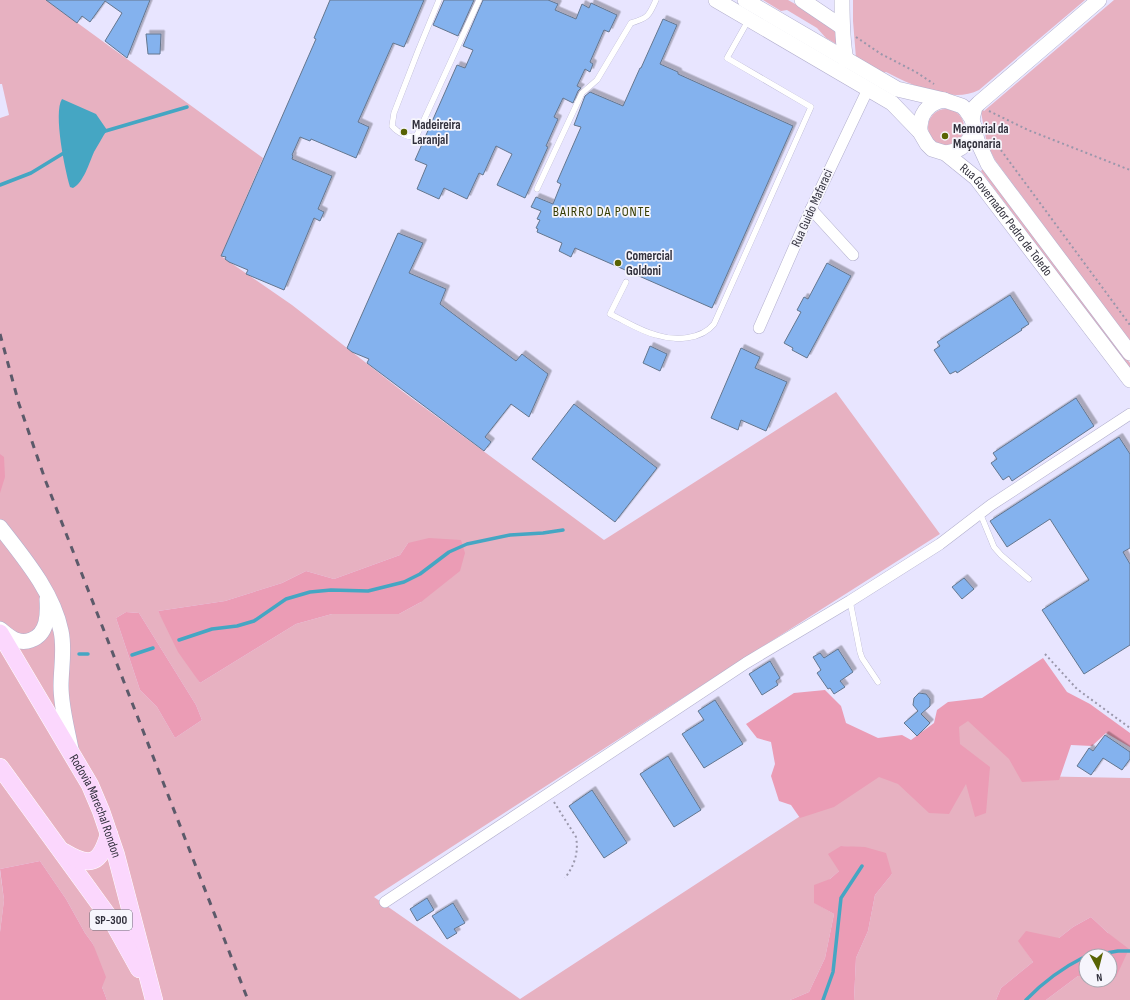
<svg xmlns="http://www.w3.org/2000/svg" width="1130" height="1000" font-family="'Sofia Sans Condensed',sans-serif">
<defs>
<filter id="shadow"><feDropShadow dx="3.5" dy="-3.5" stdDeviation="0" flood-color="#0004"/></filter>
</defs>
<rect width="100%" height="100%" fill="#e8e5ff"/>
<g fill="#e7b1c1" fill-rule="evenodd">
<path d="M0,0H46L263,158L221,256L292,305L402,391L604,540L836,392L940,534L732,666L374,897L520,999L966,708L1027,776L1130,778V1000H1046L1078,976H1086V980H1110V977H1116L1108,933L1091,917L1073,927L1059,938L1019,941L1033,962L1001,988L996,1000H854L856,958L868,931L875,895L892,874L851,847L841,846L839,871L830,879L815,903L834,914L825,958L809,992L790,1000H107L102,987L93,944L85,933L66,899L40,861L0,869V118L9,115L2,84H0ZM408,543L421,602L399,614H332L296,624L200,683L158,611L225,601L282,583L306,571L334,579L400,555ZM126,612L139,613L196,705L202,720L175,738L157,707L140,690L116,618Z"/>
<path d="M763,0H788L829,23L837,35L838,45L826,38L817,28L787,10L781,11Z"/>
<path d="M853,0H1085L979,90C952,104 911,85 886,72L880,74L856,58L853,21Z"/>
<path d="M1114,0H1130V342L995,160L987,144L981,112L982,109L984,111Z"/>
<circle cx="946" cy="127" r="18"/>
<path d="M983,169L1130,363V369L981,171Z"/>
<path d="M0,871L4,900L0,932Z"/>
</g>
<g fill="#eb9cb5">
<path d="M0,454L4,457L5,477L0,493Z"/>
<path d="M429,538L461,540L465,553L460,571L421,602L399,614H332L296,624L200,683L178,652L158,611L225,601L282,583L306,571L334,579L400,555L408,543Z"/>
<path d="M126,612L139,613L196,705L202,720L175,738L157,707L140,690L116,618Z"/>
<path d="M1043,658L1067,692L1090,704L1130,733V747L1106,733L1092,746L1071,745L1059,780L1022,782L1009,759L968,721L959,727L960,744L990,767L986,813L975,817L966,784L949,814L929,813L898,784L879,777L834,807L800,818L791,805L779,801L771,776L775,764L771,742L757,738L746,724L794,693L825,690L841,706L846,723L878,738L902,735L911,740L934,723L937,710L948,702L982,698Z"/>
<path d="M841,846L865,847L886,853L892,874L875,895L868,931L856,958L854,1000H790L809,992L825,958L834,914L814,903V885L830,879L839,871L828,854Z"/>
<path d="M40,861L66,899L85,933L93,944L106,977L102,987L107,1000H0V932L4,900L0,869Z"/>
<path d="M1091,917L1108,933L1129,949L1116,977H1110V956H1086V976H1078L1046,1000H996L1001,988L1033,962L1018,941L1026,931L1059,938L1073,927Z"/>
</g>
<path fill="#45a6c3" d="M62,99L96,114L107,130C102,138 98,145 94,152C89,163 84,182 73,188L70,187C65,170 53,113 62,99Z"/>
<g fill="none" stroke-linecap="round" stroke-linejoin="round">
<g stroke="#45a6c3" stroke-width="3.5">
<path d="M102,132L187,107"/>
<path d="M0,185L31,173L67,151"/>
<path d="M179,640L212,629L237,626L254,621L286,599L310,592L331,590L368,591L404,582L420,574L449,552L467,544L510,535L543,533L563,530"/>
<path d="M79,654H88"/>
<path d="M132,655L153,648"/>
<path d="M1089,956L1118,951H1130"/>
<path d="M823,1000L833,972L841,898L862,866"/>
<path d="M1026,1000C1043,982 1064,967 1086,956"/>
</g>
</g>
<g fill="#84b2ee" stroke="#64768e" filter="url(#shadow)">
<path d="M46,0H150L127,58L105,41L122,13L105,1L90,22L82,16L77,23Z"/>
<path d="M330,0H424L404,47L393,43L358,122L369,127L356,158L311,139L310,141L300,137L292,155L293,156L292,159L332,176L318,209L324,212L320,221L314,218L284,290L246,274L248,270L229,262L225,259L226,257L221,256L316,39L314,38Z"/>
<path d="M444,0H474L458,36L433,25Z"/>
<path d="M483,0H548L558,4L555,10L576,19L582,4L589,8L591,3L617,15L609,32L604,30L590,62L593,64L590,72L585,69L577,86L581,88L578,91L573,103L563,98L554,117L558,119L546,146L548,147L525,198L497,185L512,154L496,146L483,175L479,173L467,199L444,188L439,199L417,189L427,165L415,160L457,65L465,68L473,50L463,46Z"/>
<path d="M663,19L677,25L660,64L678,72V74L793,126L712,308L575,248L571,257L559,251L562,243L537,232L538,229L536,228L540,220L537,219L541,211L531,207L536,197L553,204L561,184L557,182L581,127L574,125L585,96L590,92L623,106L640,68H641Z"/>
<path d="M146,34H161L160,54H148Z"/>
<path d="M398,233L423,243L409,273L446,289L440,304L516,361L522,354L548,374L529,417L511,404L485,437L491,442L484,451L367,363L369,359L352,352L347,348Z"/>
<path d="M827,263L851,276L807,358L792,350L793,348L784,343L801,312L797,310L804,297L808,299Z"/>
<path d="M1010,295L1029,324L1021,329L1022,330L957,373L956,371L950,374L934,350L940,346L937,342Z"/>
<path d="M650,346L667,354L660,371L643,363Z"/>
<path d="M741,348L760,357L755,368L787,382L766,431L741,420L738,430L711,418Z"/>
<path d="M1076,398L1094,426L1012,481L1009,476L1003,480L991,463L997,459L993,453Z"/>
<path d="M574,404L657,468L615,522L532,459Z"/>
<path d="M1119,437L1130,454V548L1123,552L1130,564V645L1084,674L1042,610L1089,580L1050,519L1007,547L990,521Z"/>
<path d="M964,578L974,589L962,599L952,587Z"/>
<path d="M838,649L853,672L840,681L845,687L834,694L830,688L828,689L817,673L821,670L813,657L820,653L824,658Z"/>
<path d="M770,661L780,678L776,681L778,685L762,695L749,674Z"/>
<path d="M919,693L926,694L930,699V706L921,714L930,723L917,736L904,723L918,711L913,705L914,698Z"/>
<path d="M715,700L743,744L704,768L682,734L704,720L698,711Z"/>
<path d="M1105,735L1130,752V759L1122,770L1103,758L1091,775L1077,766L1089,748L1093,751Z"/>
<path d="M668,756L701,810L674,827L640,774Z"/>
<path d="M592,790L627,843L604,858L569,806Z"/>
<path d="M427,898L434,910L417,921L410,909Z"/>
<path d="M453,903L465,923L454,929L457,933L447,939L432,916Z"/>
</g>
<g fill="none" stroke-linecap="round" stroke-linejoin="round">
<defs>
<g id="lane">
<path d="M439,0L418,51L394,113L392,126C397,132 410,140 417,135L479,0"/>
<path d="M537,189L582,93L597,80L631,23C648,18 649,16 656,0"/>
<path d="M626,282L610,314C625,321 640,331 656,335C675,341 701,340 714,324L811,107L727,58L749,19"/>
<path d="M980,513L994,547L1001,555L1029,579"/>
<path d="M850,601L860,652L862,658L878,682"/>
</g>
<g id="street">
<path d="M811,209L853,255"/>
<path d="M759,328L811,209L868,89"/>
<path d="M385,902L746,663L850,601L940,544L991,505L1130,414"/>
</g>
<g id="secondary">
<path id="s1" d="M716,0L892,103L920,132L927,144L932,149L945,153L976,178L1130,380"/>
<path d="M745,0L897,89L944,100L962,106L966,110L972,119L977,140L988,164L1130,353"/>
<path d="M802,0L842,27"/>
<path d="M842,0C842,20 842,40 846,60"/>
<path d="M972,119L975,107L979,103L1099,0"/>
<path d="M920,132C919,115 927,103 944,100"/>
<path d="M945,153C961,152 972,141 974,126"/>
<path d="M0,527C24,558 53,592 61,631C65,649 61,668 61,686C61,707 67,728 71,749"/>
<path d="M0,629C5,633 10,638 16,640C21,642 26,642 31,640C48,634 48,614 47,599"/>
</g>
<g id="primary">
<path id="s2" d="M0,633L90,785L101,811L116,855L154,1000"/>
<path d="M0,767L114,924L139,969"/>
<path d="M64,852C91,868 100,864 109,834"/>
</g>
</defs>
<use href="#lane" stroke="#b2afcd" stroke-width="6"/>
<use href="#street" stroke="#b2afcd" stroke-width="12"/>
<use href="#secondary" stroke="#b2afcd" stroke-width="16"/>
<use href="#primary" stroke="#fff" stroke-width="18"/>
<g stroke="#9a97ab" stroke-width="2" stroke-dasharray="2 3" stroke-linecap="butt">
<path d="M856,37L881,54L916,72L934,84"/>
<path d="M989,111L1028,130L1130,170"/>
<path d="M992,138L1130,325"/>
<path d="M1045,654L1077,689L1130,728"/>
<path d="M554,802L576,837C579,853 574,866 565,878"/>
</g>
<use href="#lane" stroke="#fff" stroke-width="5.5"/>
<use href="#street" stroke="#fff" stroke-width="11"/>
<use href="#secondary" stroke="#fff" stroke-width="15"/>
<use href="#primary" stroke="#fbd7fd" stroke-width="17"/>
<path stroke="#5c5a6a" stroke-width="3" stroke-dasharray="7 7" stroke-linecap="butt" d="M0,334L19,404L46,482L248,1000"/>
</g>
<g fill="#586303" stroke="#f6f5fc" stroke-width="1.5">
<circle cx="404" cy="132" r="4"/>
<circle cx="945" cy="136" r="4"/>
<circle cx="618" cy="263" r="4"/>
</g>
<g text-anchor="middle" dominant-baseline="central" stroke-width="3.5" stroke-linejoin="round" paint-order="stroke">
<rect fill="#f6f5fc" stroke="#6b6a75" stroke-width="1" x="90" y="910" width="42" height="20" rx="3"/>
<g font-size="12" font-weight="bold" fill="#302f3b">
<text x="111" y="920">SP-300</text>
</g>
<g font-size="13" font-weight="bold" fill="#302f3b" stroke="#f6f5fc" text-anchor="start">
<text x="412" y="125">Madeireira<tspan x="412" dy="15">Laranjal</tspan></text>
<text x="953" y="129">Memorial da<tspan x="953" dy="15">Maçonaria</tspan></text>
<text x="626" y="256">Comercial<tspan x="626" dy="15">Goldoni</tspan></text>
</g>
<g font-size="13" fill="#302f3b" stroke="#f6f5fc">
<text transform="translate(812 208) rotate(-66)">Rua Guido Mafaraci</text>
<text stroke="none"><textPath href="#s1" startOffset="370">Rua Governador Pedro de Toledo</textPath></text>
<text stroke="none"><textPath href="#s2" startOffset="198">Rodovia Marechal Rondon</textPath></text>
</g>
<g font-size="14" letter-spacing="1" fill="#353c00" stroke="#f6f5fc">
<text x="602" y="211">BAIRRO DA PONTE</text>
</g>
</g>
<g transform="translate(1098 968) rotate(173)"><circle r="19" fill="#f6f5fc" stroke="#a7a6af"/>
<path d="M0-3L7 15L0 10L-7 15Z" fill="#586303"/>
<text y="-6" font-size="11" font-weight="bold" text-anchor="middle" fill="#302f3b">N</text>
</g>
</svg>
